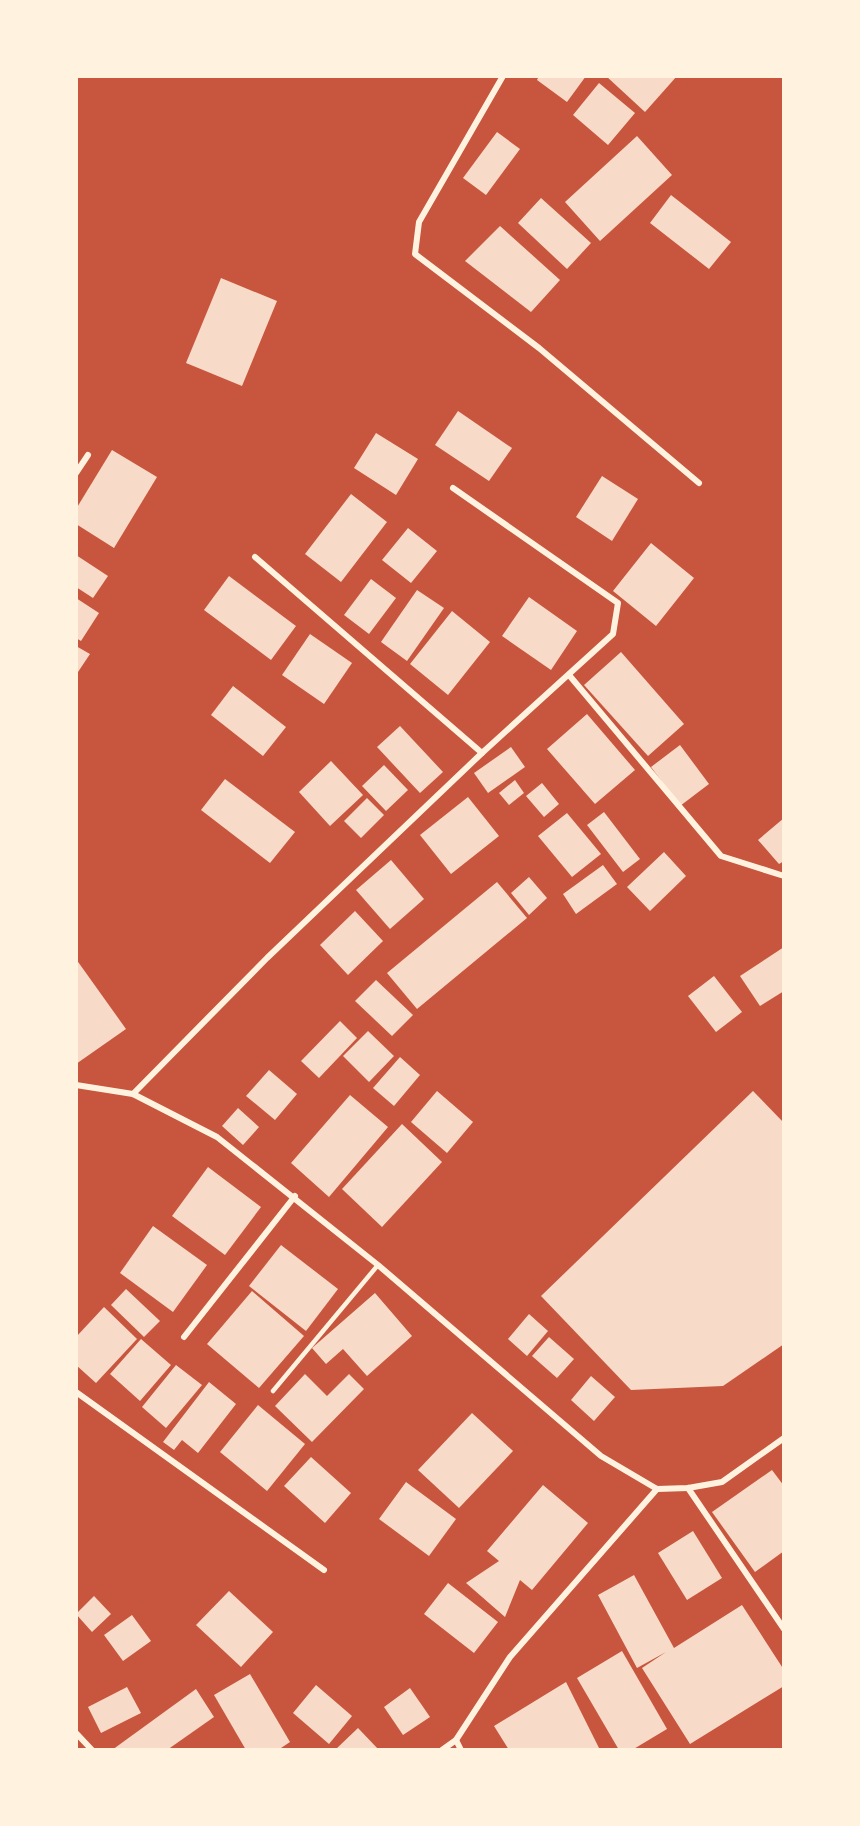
<svg xmlns="http://www.w3.org/2000/svg" width="860" height="1826" font-family="Poppins,sans-serif">
<rect width="100%" height="100%" fill="#c8553d"/>
<g fill="#f7dbc8">
<path d="M539,76H586L567,102L537,80Z"/>
<path d="M606,76H677L645,112Z"/>
<path d="M599,83L635,113L608,145L573,115Z"/>
<path d="M497,132L520,149L486,195L463,178Z"/>
<path d="M637,136L672,175L600,241L565,202Z"/>
<path d="M671,195L731,242L709,269L650,223Z"/>
<path d="M541,198L591,243L567,269L518,223Z"/>
<path d="M500,226L560,280L531,312L465,261Z"/>
<path d="M221,278L277,301L242,386L186,363Z"/>
<path d="M458,411L512,448L489,481L435,445Z"/>
<path d="M376,433L418,459L396,495L354,468Z"/>
<path d="M112,450L157,477L114,548L76,524V509Z"/>
<path d="M602,476L638,499L612,541L576,517Z"/>
<path d="M351,494L387,522L341,582L305,554Z"/>
<path d="M408,528L437,551L411,583L382,560Z"/>
<path d="M651,543L694,578L656,626L613,591Z"/>
<path d="M76,555L108,576L93,598L76,587Z"/>
<path d="M229,576L296,626L271,660L204,610Z"/>
<path d="M371,579L396,598L369,634L344,615Z"/>
<path d="M417,590L444,608L407,661L381,642Z"/>
<path d="M529,597L577,631L551,670L502,636Z"/>
<path d="M76,598L99,613L81,641L76,638Z"/>
<path d="M452,611L490,642L448,695L410,664Z"/>
<path d="M310,634L352,663L324,704L282,675Z"/>
<path d="M76,646L90,654L76,675Z"/>
<path d="M621,652L684,724L648,756L584,685Z"/>
<path d="M233,686L286,727L263,756L211,715Z"/>
<path d="M587,714L635,770L595,804L547,749Z"/>
<path d="M400,726L443,772L420,793L377,747Z"/>
<path d="M680,745L709,784L680,806L651,767Z"/>
<path d="M511,747L525,767L488,793L474,773Z"/>
<path d="M331,761L363,795L330,826L299,792Z"/>
<path d="M384,765L408,790L386,811L362,786Z"/>
<path d="M225,779L295,832L270,863L201,810Z"/>
<path d="M515,780L524,793L509,805L499,793Z"/>
<path d="M542,783L559,804L544,817L526,796Z"/>
<path d="M468,797L499,836L451,874L420,835Z"/>
<path d="M367,798L384,815L361,838L344,821Z"/>
<path d="M604,812L640,859L623,872L587,825Z"/>
<path d="M567,813L601,854L572,877L538,836Z"/>
<path d="M784,818V861L779,864L758,840Z"/>
<path d="M664,852L686,876L650,911L627,887Z"/>
<path d="M391,860L424,899L390,929L356,890Z"/>
<path d="M603,865L617,884L576,914L563,894Z"/>
<path d="M529,877L547,898L529,915L511,893Z"/>
<path d="M497,882L527,918L417,1009L387,973Z"/>
<path d="M355,911L383,941L348,975L320,945Z"/>
<path d="M784,947V991L760,1006L740,976Z"/>
<path d="M76,959L126,1029L76,1064Z"/>
<path d="M714,976L742,1012L716,1032L688,996Z"/>
<path d="M376,980L413,1015L392,1036L355,1001Z"/>
<path d="M340,1021L357,1038L319,1078L301,1061Z"/>
<path d="M368,1031L394,1056L369,1082L343,1056Z"/>
<path d="M400,1057L420,1075L394,1106L373,1088Z"/>
<path d="M269,1070L297,1094L275,1120L246,1096Z"/>
<path d="M437,1091L473,1122L447,1153L411,1122Z"/>
<path d="M753,1091L784,1123V1344L723,1386L631,1390L541,1296Z"/>
<path d="M350,1095L388,1127L329,1197L291,1163Z"/>
<path d="M238,1108L259,1127L243,1145L222,1126Z"/>
<path d="M402,1124L442,1162L382,1227L342,1189Z"/>
<path d="M208,1167L261,1207L225,1255L172,1216Z"/>
<path d="M153,1226L207,1265L173,1312L120,1273Z"/>
<path d="M281,1245L338,1289L306,1331L249,1286Z"/>
<path d="M126,1289L160,1321L144,1337L111,1305Z"/>
<path d="M252,1291L304,1336L259,1388L207,1344Z"/>
<path d="M375,1293L412,1336L367,1376L343,1349L326,1364L312,1348Z"/>
<path d="M104,1307L137,1339L96,1383L76,1365V1337Z"/>
<path d="M529,1314L548,1331L527,1356L508,1339Z"/>
<path d="M549,1337L574,1359L557,1378L532,1356Z"/>
<path d="M141,1339L171,1365L140,1401L110,1374Z"/>
<path d="M176,1365L202,1385L166,1428L142,1407Z"/>
<path d="M305,1374L327,1396L349,1374L364,1389L312,1442L275,1406Z"/>
<path d="M591,1376L615,1397L594,1421L571,1400Z"/>
<path d="M209,1382L236,1404L198,1453L182,1440L174,1450L163,1442Z"/>
<path d="M258,1405L305,1444L267,1491L220,1452Z"/>
<path d="M472,1413L513,1451L459,1508L418,1470Z"/>
<path d="M311,1457L351,1493L325,1523L284,1486Z"/>
<path d="M772,1470L784,1486V1551L755,1572L712,1512Z"/>
<path d="M406,1482L456,1519L429,1556L379,1519Z"/>
<path d="M543,1485L588,1523L532,1590L520,1580L505,1617L466,1583L499,1561L487,1551Z"/>
<path d="M693,1531L722,1578L687,1600L658,1553Z"/>
<path d="M634,1575L674,1648L742,1605L784,1670V1686L690,1744L642,1668L666,1652L637,1668L598,1595Z"/>
<path d="M448,1583L498,1622L474,1653L424,1614Z"/>
<path d="M229,1591L273,1632L241,1667L196,1625Z"/>
<path d="M94,1596L111,1614L92,1632L76,1614Z"/>
<path d="M132,1615L151,1641L123,1661L104,1635Z"/>
<path d="M622,1651L667,1729L632,1750H619L577,1678Z"/>
<path d="M250,1674L290,1742L278,1750H246L214,1695Z"/>
<path d="M566,1682L600,1750H509L494,1726Z"/>
<path d="M316,1685L352,1716L329,1744L293,1713Z"/>
<path d="M127,1687L141,1713L101,1733L88,1707Z"/>
<path d="M410,1688L430,1717L403,1735L384,1707Z"/>
<path d="M196,1689L214,1717L167,1750H112Z"/>
<path d="M358,1728L379,1750H335Z"/>
</g>
<g fill="none" stroke-linecap="round" stroke-linejoin="round">
<path stroke="#fff3e0" stroke-width="4.5" d="M273,1391L378,1265"/>
<g stroke="#fff3e0" stroke-width="6">
<path d="M503,76L419,222L415,254L539,348L699,483"/>
<path d="M76,473L88,455"/>
<path d="M255,557L482,753"/>
<path d="M569,675L721,856L784,876"/>
<path d="M76,1085L133,1094L217,1137L378,1265L601,1456L657,1489L688,1488L722,1482L784,1438"/>
<path d="M133,1094L267,958L482,753L613,634L618,603L453,488"/>
<path d="M184,1337L295,1196"/>
<path d="M76,1392L324,1570"/>
<path d="M688,1488L784,1629"/>
<path d="M76,1733L92,1750"/>
<path d="M456,1740L461,1750"/>
<path d="M442,1750L456,1740L510,1657L657,1489"/>
</g>
</g>
<rect width="860" height="1826" fill="none" stroke="#fff3e0" stroke-width="156"/>
</svg>
